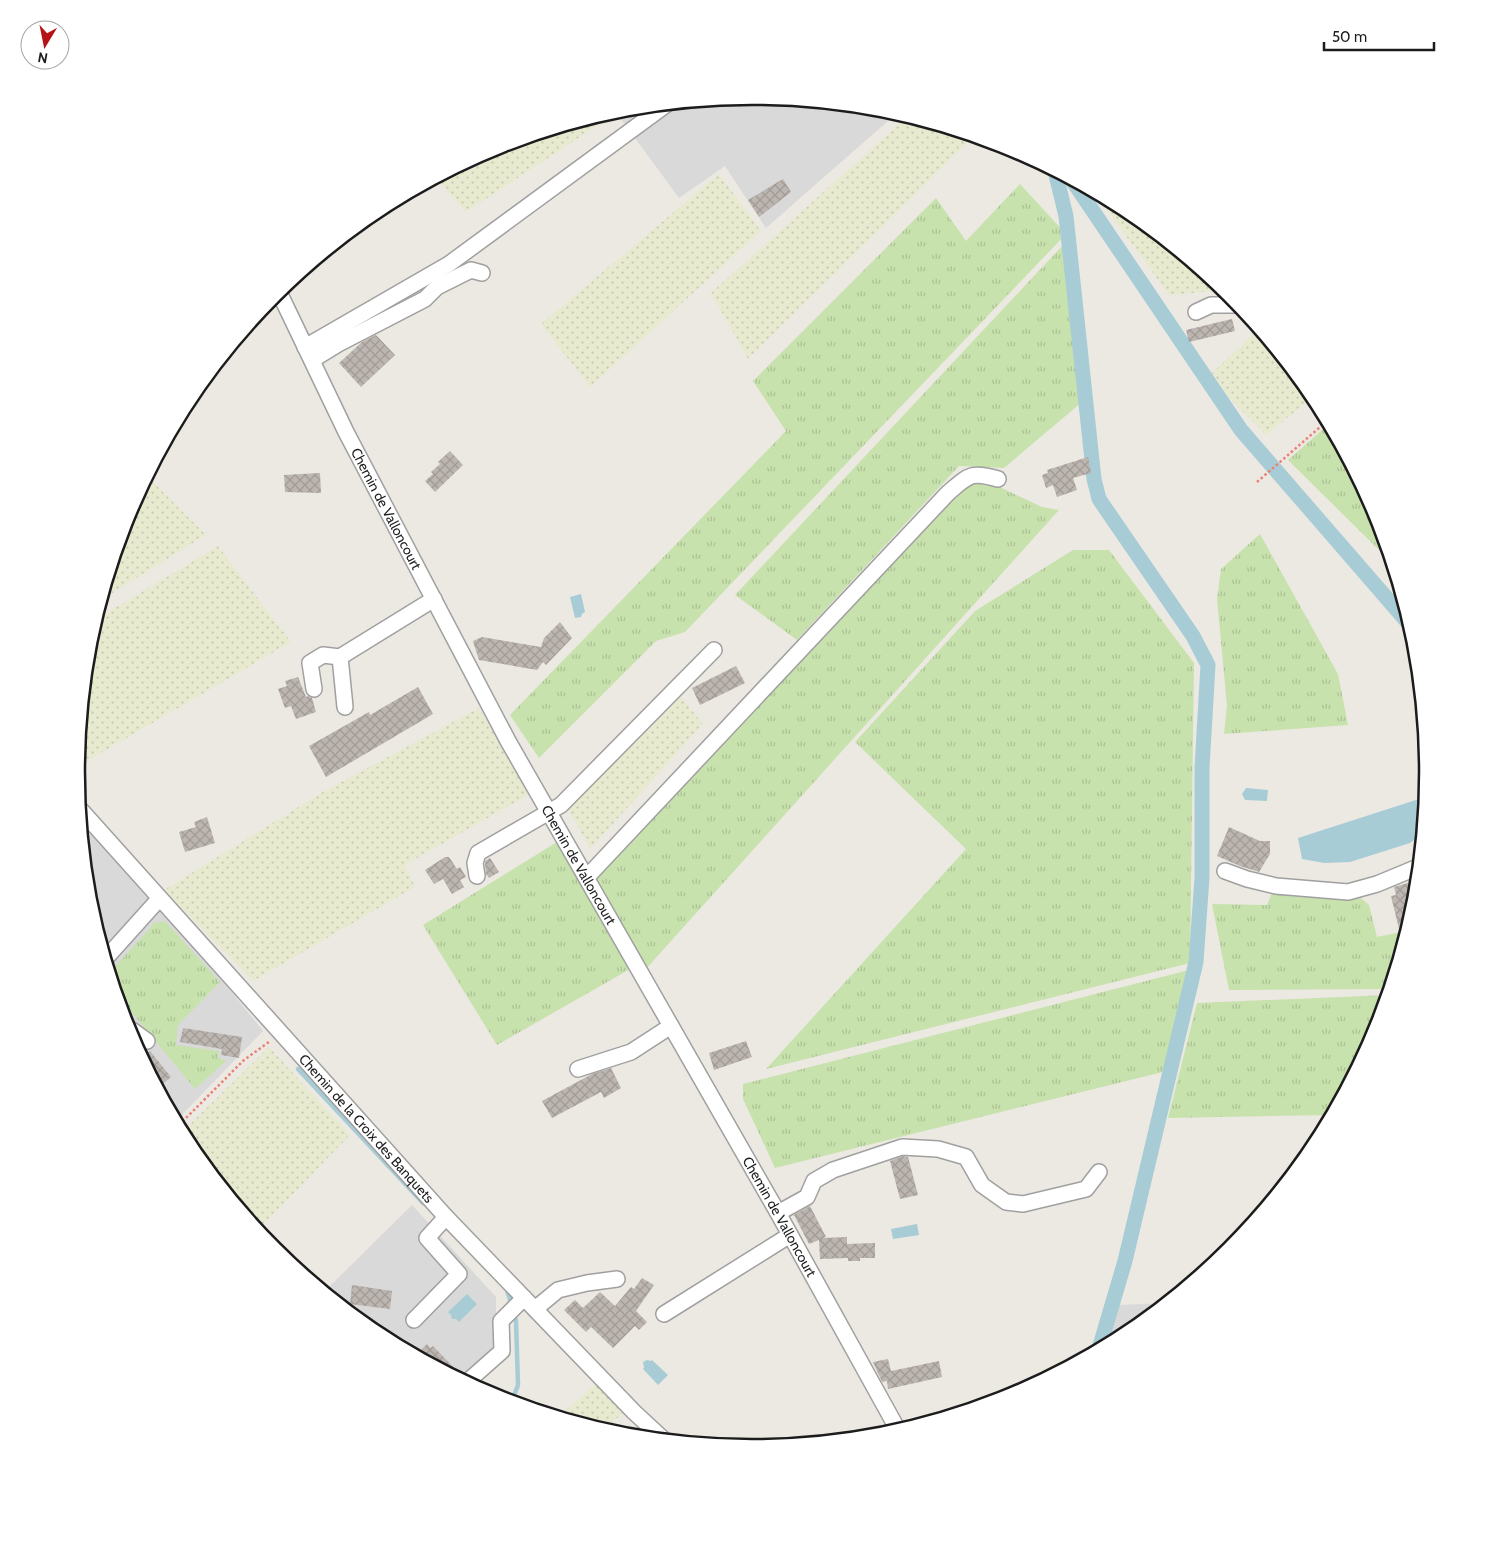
<svg xmlns="http://www.w3.org/2000/svg" width="1504" height="1543" font-family="Cabin,sans-serif">
<defs>
<pattern id="farmland-dots" width="8" height="8" patternUnits="userSpaceOnUse" patternTransform="scale(1.25)"><rect width="8" height="8" fill="#e8ead0"/><path d="M2 2h.1M6 6h.1" fill="none" stroke="#c6c8b2" stroke-width="1.8" stroke-linecap="round"/></pattern>
<pattern id="grass-tufts" width="24" height="20" patternUnits="userSpaceOnUse" patternTransform="scale(1.25)"><rect width="24" height="20" fill="#c8e2ad"/><path d="M3 7l-1-3M5 7V3M7 7l1-3M15 17l-1-3M17 17v-4M19 17l1-3" fill="none" stroke="#abc194"/></pattern>
<pattern id="building-cross-hatch" width="8" height="8" patternUnits="userSpaceOnUse" patternTransform="scale(1.25)"><rect width="8" height="8" fill="#bcb5b0"/><path d="M0 0l8 8M0 8l8-8" fill="none" stroke="#a19b97"/></pattern>
</defs>
<rect width="100%" height="100%" fill="#ece9e3"/>
<g fill="#dad9d9">
<path d="M752,96L884,109L897,113L766,228L725,166L679,198L621,119L640,107Z"/>
<path d="M81,821L103,844L221,979L263,1031L176,1121L128,1030L89,903Z"/>
<path d="M412,1205L496,1297V1350L462,1379L376,1333L325,1291Z"/>
<path d="M1165,1303L1127,1334L1105,1345L1119,1305Z"/>
</g>
<g fill="url(#farmland-dots)">
<path d="M624,108L466,212L436,178L494,147Z"/>
<path d="M908,116L974,136L748,359L711,293Z"/>
<path d="M719,174L761,231L590,387L541,324Z"/>
<path d="M1094,192L1128,210L1225,290L1169,295Z"/>
<path d="M1259,329L1314,396L1266,435L1208,377Z"/>
<path d="M147,476L206,535L101,600L128,513Z"/>
<path d="M218,546L291,642L77,767L89,639L95,620Z"/>
<path d="M676,691L703,724L590,849L567,807Z"/>
<path d="M479,708L530,794L405,865L415,887L253,981L164,890L321,793Z"/>
<path d="M269,1047L350,1135L258,1230L190,1147L182,1132Z"/>
<path d="M597,1383L625,1411L604,1429L559,1416Z"/>
</g>
<g fill="url(#grass-tufts)">
<path d="M1020,184L1066,234L685,632L656,641L539,758L510,715L786,431L753,381L936,198L966,241Z"/>
<path d="M1064,244L1082,402L1004,468L959,466L797,640L735,595Z"/>
<path d="M1329,424L1376,513L1387,549L1379,550L1288,460Z"/>
<path d="M967,480L989,482L1042,507L1059,510L644,971L592,875Z"/>
<path d="M1260,534L1338,674L1348,725L1224,734L1227,706L1217,599L1221,569Z"/>
<path d="M1073,550H1109L1194,663L1190,963L766,1069L966,849L855,742L975,611Z"/>
<path d="M557,842L630,969L497,1045L423,925Z"/>
<path d="M1273,890L1360,897L1369,905L1377,937L1406,931L1389,989L1229,990L1212,904L1267,905Z"/>
<path d="M165,921L220,982L178,1025L176,1045L219,1051L218,1058L226,1061L195,1089L116,993L110,972L152,926L153,923Z"/>
<path d="M1189,970L1167,1071L775,1168L743,1099V1084Z"/>
<path d="M1387,995L1376,1030L1331,1115L1168,1118L1197,1003Z"/>
</g>
<g fill="#a7ccd6">
<path d="M581,594L585,612L582,614L581,617L575,618L570,597Z"/>
<path d="M1246,788L1268,790L1267,801L1245,800L1242,794Z"/>
<path d="M1422,798L1423,815L1421,835L1410,843L1350,862L1324,863L1302,859L1298,838Z"/>
<path d="M917,1224L919,1235L893,1239L891,1229Z"/>
<path d="M467,1294L477,1304L459,1322L456,1319H452L451,1315L448,1312Z"/>
<path d="M647,1360L651,1361L652,1360L668,1375L658,1385L643,1369L644,1368L643,1362Z"/>
</g>
<g fill="none" stroke-linecap="round" stroke-linejoin="round">
<g stroke="#a7ccd6" stroke-width="4.5">
<path d="M298,1069L423,1203"/>
<path d="M505,1288L507,1290L512,1306"/>
<path d="M512,1401L518,1385L516,1321L514,1313"/>
</g>
<g stroke="#a7ccd6" stroke-width="15">
<path d="M1055,171L1066,216L1094,479L1099,499L1193,636L1208,665L1202,768V878L1196,962L1125,1261L1099,1349"/>
<path d="M1072,180L1241,430L1410,625"/>
</g>
</g>
<g fill="url(#building-cross-hatch)">
<path d="M783,179L791,192L759,217L748,200Z"/>
<path d="M1232,319L1235,331L1189,342L1186,330Z"/>
<path d="M376,335L395,355L361,387L339,363L362,342Z"/>
<path d="M450,451L463,465L435,492L425,481L433,474L431,472L440,464L438,462Z"/>
<path d="M1088,457L1091,473L1073,478L1077,490L1057,497L1053,485L1046,488L1042,475L1048,473L1047,470Z"/>
<path d="M320,473L321,493L285,492L284,475Z"/>
<path d="M560,622L572,638L546,665L543,662L537,670L479,660L473,641L482,637L541,647L544,638Z"/>
<path d="M736,666L745,683L700,705L692,688Z"/>
<path d="M298,677L306,697L308,696L312,698L316,712L296,719L291,706L285,708L278,689L287,686L285,681Z"/>
<path d="M418,687L433,714L326,777L309,746L369,712L370,715Z"/>
<path d="M207,817L215,843L185,852L179,832L196,827L194,822Z"/>
<path d="M1229,827L1260,841H1270V854L1259,872L1240,866L1217,856Z"/>
<path d="M445,857H449L457,869L460,867L466,877L460,880L464,887L452,894L443,879L434,884L425,870Z"/>
<path d="M490,858L499,872L489,878L486,874L485,864V861Z"/>
<path d="M1408,883L1411,895L1416,894L1415,904L1408,927L1399,929L1391,896L1396,895L1394,887Z"/>
<path d="M183,1028L242,1037L239,1058L221,1055L222,1049L180,1042Z"/>
<path d="M746,1041L752,1057L714,1070L709,1053Z"/>
<path d="M150,1051L171,1077L158,1088L142,1057Z"/>
<path d="M611,1068L621,1088L604,1098L601,1092L552,1118L542,1101L592,1074Z"/>
<path d="M903,1156L908,1157L918,1195L900,1199L890,1161Z"/>
<path d="M810,1206L826,1237L823,1238L847,1237V1244L875,1243V1258H860V1261H848V1258L820,1259L819,1240L809,1244L794,1215Z"/>
<path d="M642,1278L654,1285L636,1311L647,1322L639,1330L635,1326L613,1348L591,1327L586,1332L564,1310L575,1300L583,1308L600,1292L615,1306L631,1287L634,1289Z"/>
<path d="M352,1285L392,1291L390,1309L350,1304Z"/>
<path d="M427,1344L430,1348L433,1346L461,1375L459,1377L416,1355Z"/>
<path d="M888,1359L891,1371L939,1361L942,1377L888,1389L887,1381L882,1382L873,1362Z"/>
</g>
<g fill="none" stroke-linecap="round" stroke-linejoin="round">
<defs>
<g id="minor">
<path id="s1" d="M278,290L346,432L508,741L778,1213L898,1430"/>
<path d="M1196,312L1211,305H1235L1238,304"/>
<path d="M305,347L449,264L667,104"/>
<path d="M312,360L338,344L425,299L437,287L471,270L482,273"/>
<path d="M314,689L310,663L323,655L340,657"/>
<path d="M345,707L340,657L434,599"/>
<path id="s2" d="M80,809L446,1217L634,1412L662,1438"/>
<path d="M1225,871L1247,879L1276,886L1348,892L1377,884L1418,867"/>
<path d="M477,876L475,863L478,853L561,805L714,650"/>
<path d="M587,877L948,493C969,475 971,471 998,479"/>
<path d="M106,958L159,899"/>
<path d="M128,1031L132,1030L147,1041"/>
<path d="M578,1069L631,1052L671,1026"/>
<path d="M778,1213L807,1197L814,1181L833,1170L902,1147L938,1149L966,1157L982,1185L1006,1202L1023,1204L1086,1189L1099,1172"/>
<path d="M535,1309L558,1290L587,1283L617,1279"/>
<path d="M664,1314L790,1235"/>
<path d="M414,1320L459,1274L427,1238L446,1217"/>
<path d="M467,1382L502,1351L501,1321L524,1298"/>
</g>
</defs>
<use href="#minor" stroke="#a0a0a0" stroke-width="18"/>
<g stroke="#eb8075" stroke-width="2.5" stroke-dasharray="2.5 2.5" stroke-linecap="butt">
<path d="M1257,482L1327,421"/>
<path d="M179,1125L244,1060L269,1042"/>
</g>
<use href="#minor" stroke="#fff" stroke-width="15"/>
</g>
<g text-anchor="middle" dominant-baseline="central" stroke-width="5" stroke-linejoin="round" paint-order="stroke">
<g font-size="14" fill="#1c1c1c" stroke="#fff">
<text stroke="none"><textPath href="#s1" startOffset="244">Chemin de Valloncourt</textPath></text>
<text stroke="none"><textPath href="#s1" startOffset="649">Chemin de Valloncourt</textPath></text>
<text stroke="none"><textPath href="#s2" startOffset="429">Chemin de la Croix des Banquets</textPath></text>
<text stroke="none"><textPath href="#s1" startOffset="1054">Chemin de Valloncourt</textPath></text>
</g>
</g>
<path d="M0 0H1504V1543H0ZM85 772a667 667 0 1 1 1334 0a667 667 0 1 1-1334 0Z" fill="#fff" fill-rule="evenodd"/>
<path fill="none" stroke="#1c1c1c" stroke-width="2.5" d="M85 772a667 667 0 1 1 1334 0a667 667 0 1 1-1334 0Z"/>
<g transform="translate(45 45) rotate(190)"><circle r="24" fill="#ffffff" stroke="#a4a4a4"/>
<path d="M0-4L9 19L0 12L-9 19Z" fill="#b41416"/>
<text y="-8" font-size="14" font-weight="bold" text-anchor="middle" fill="#1c1c1c">N</text>
</g>
<path d="M1324 42v8h110v-8" fill="none" stroke="#1c1c1c" stroke-width="2.5"/>
<text x="1332" y="42" font-size="15" fill="#1c1c1c" stroke="#ffffff" stroke-width="4" paint-order="stroke">50 m</text>
</svg>
